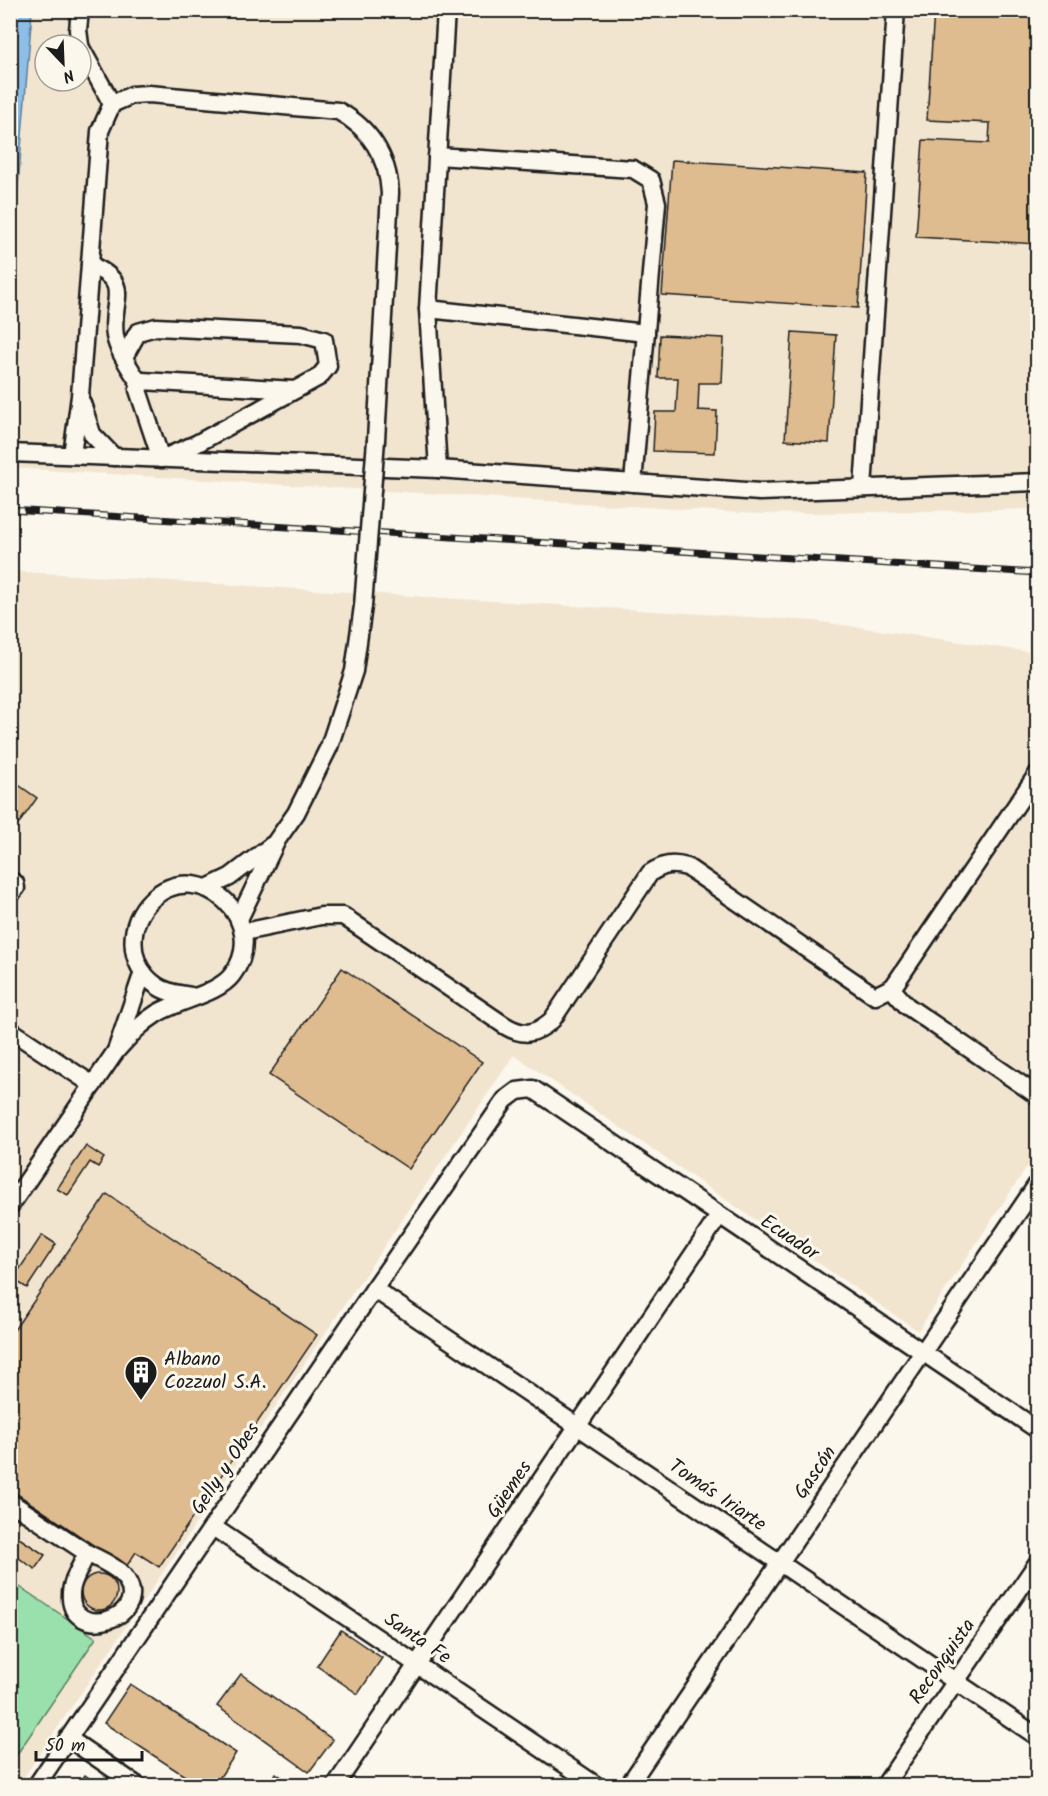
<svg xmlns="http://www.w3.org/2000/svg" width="1048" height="1796" font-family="Kalam,sans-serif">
<rect width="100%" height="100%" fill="#fbf7ec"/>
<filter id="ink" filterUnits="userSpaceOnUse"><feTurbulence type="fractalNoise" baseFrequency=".0167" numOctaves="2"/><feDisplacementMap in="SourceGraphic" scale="12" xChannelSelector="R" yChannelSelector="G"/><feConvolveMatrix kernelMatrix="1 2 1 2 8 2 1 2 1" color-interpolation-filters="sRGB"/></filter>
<g filter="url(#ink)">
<g fill="#f2e5d0" fill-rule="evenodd">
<path d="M10,11H1037V509L759,514L11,468ZM45,45H81V81H45Z"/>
<path d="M10,571L815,621L1038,653L1037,1152L918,1331L514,1055L18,1786L10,1785Z"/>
</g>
<path fill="#99e0ad" stroke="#5a7e64" stroke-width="1.5" d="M11,1581L96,1638L11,1763Z"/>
<path fill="#8cbee8" stroke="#5f7d96" stroke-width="1.5" d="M11,10L32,11L11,274L10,11Z"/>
<g fill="#debc90" stroke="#1c1c1c" stroke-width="1.5">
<path d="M934,10H1038V244L916,237L923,140L989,143L990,123L927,120Z"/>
<path d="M672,160L867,173L858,308L662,295Z"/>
<path d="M792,332L836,335L829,443L785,440Z"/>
<path d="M660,335L724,338L722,383H699L698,410L717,411L715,453L653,451L655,412H676L678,378H658Z"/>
<path d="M10,779L37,798L10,836Z"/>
<path d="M342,968L482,1062L409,1169L269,1075Z"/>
<path d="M86,1146L104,1158L98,1167L90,1162L68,1195L57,1189Z"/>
<path d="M107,1194L317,1335L159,1567L136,1552L126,1567L10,1489V1474L14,1469L10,1467V1336Z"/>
<path d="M42,1235L56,1244L27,1288L13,1279Z"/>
<path d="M10,1532L45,1555L35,1569L10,1552Z"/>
<circle cx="99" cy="1592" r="18"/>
<path d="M341,1630L382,1658L358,1694L317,1666Z"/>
<path d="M241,1674L333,1740L309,1772L217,1706Z"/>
<path d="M130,1684L236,1753L214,1786H200L104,1723Z"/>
<path d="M276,1773L294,1786H267Z"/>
<path d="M85,1775L100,1786H78Z"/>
</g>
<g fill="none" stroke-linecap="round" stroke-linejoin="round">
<defs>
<g id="minor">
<path d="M80,10L78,30L80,45"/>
<path d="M81,48L112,104"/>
<path d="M437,156L633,169L651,180L657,203L633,483"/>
<path d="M90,265C135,284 109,301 115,336C118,352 131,369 139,383"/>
<path d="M428,309L646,333"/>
<path d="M124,357L138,332L156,327L301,334L324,340L328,366L319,377L196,444L161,459L138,390L142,381L295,390"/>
<path d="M82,403L92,434L114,457"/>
<path d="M10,453L438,469L760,492L1038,482"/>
<path d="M72,455L80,396L100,131L112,104L132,95L149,94L338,111C370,128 388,157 390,193L376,440"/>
<path d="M438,469L428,309L446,10"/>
<path d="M863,488L896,10"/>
<path d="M10,880L15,883L16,888L10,895"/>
<path d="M207,888L230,877L272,845"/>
<path d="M240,917L277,840L296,813L329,747L354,671L363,606"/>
<path d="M244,932L321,916H343L504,1025C523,1037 535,1035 552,1020L650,873C664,864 672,863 687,867L875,996L893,987L1038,773"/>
<path d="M143,972L116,1051C129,1037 140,1024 156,1014C178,1000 218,994 232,975C272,924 201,854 152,899C127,922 126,965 157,986C167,993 179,994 191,996"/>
<path d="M891,988L907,1006L1038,1096"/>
<path d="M10,1030L93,1085"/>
<path d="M10,1206L116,1051"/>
<path d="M374,1289L1038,1737"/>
<path d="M10,1502L87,1553"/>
<path d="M213,1527L597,1786"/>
<path d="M87,1553C98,1559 114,1565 123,1575C158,1617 67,1646 71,1592C72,1579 82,1565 87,1553Z"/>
<path d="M68,1738L138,1786"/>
<path d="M36,1786L374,1289L505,1100L517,1091L533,1089L1038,1430"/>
<path d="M335,1786L719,1216"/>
<path d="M628,1786L1038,1183"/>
<path d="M884,1786L1038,1562"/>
</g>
</defs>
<use href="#minor" stroke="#1c1c1c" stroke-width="21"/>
<use href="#minor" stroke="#fbf7ec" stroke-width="16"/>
<defs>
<path id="rail" d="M10,510L1038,573"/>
</defs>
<use href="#rail" stroke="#1c1c1c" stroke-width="7"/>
<use href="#rail" stroke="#fbf7ec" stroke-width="4.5" stroke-dasharray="14" stroke-linecap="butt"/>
<defs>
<path id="minor-bridge" d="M363,606L376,440"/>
</defs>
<use href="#minor-bridge" stroke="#1c1c1c" stroke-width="21" stroke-linecap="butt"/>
<use href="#minor-bridge" stroke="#fbf7ec" stroke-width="16"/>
</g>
</g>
<defs>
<symbol id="building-pin" viewBox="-11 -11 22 30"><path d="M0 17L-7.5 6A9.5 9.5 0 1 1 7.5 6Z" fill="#1c1c1c" stroke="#fbf7ec"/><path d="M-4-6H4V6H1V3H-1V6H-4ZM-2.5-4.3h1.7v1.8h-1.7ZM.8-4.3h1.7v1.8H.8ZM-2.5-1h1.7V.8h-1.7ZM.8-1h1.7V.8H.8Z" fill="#fff"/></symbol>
</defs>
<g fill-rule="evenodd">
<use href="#building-pin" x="122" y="1353" width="38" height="52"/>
</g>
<g text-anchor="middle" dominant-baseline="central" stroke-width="6" stroke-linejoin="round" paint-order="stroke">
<g font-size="20" fill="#1c1c1c" stroke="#fbf7ec">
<text transform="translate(789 1238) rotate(34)">Ecuador</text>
<text transform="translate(226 1469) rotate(-56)">Gelly y Obes</text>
<text transform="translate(816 1473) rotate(-56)">Gascón</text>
<text transform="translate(510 1490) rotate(-56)">Güemes</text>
<text transform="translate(717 1496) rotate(34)">Tomás Iriarte</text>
<text transform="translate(417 1639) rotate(34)">Santa Fe</text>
<text transform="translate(943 1662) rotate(-55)">Reconquista</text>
</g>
<g font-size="20" fill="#1c1c1c" stroke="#fbf7ec" text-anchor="start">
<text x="164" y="1360">Albano<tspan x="164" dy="23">Cozzuol S.A.</tspan></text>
</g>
</g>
<rect width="1048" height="1796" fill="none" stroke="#fbf7ec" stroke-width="36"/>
<rect x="18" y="18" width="1012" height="1760" fill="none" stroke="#1c1c1c" stroke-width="2" filter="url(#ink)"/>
<g transform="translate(63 63) rotate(157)"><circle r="28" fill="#fbf7ec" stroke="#a29f99" stroke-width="1.5"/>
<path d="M0-4.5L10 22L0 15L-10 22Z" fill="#1c1c1c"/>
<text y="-9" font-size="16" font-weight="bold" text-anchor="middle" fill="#1c1c1c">N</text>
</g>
<path d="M36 1751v9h106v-9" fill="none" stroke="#1c1c1c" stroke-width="3"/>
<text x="45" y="1751" font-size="18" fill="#1c1c1c" stroke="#fbf7ec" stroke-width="4.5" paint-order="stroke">50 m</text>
</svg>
